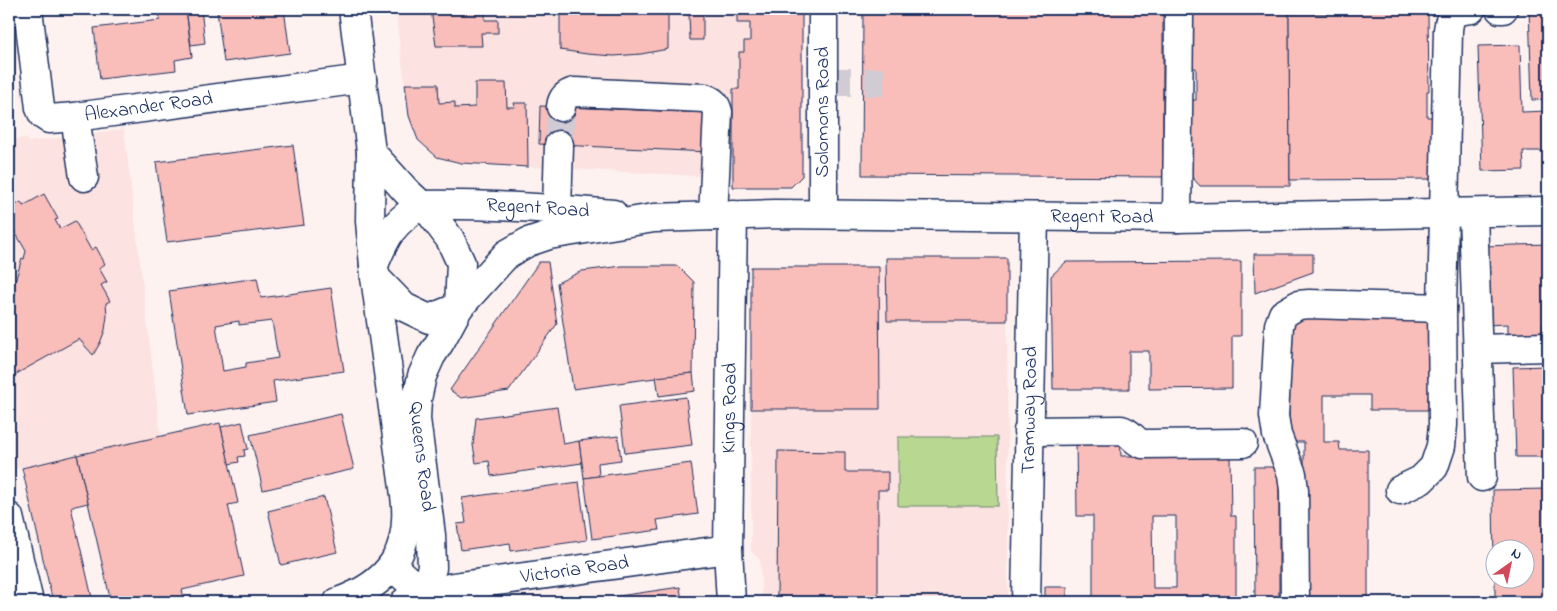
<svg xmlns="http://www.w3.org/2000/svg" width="1557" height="611" font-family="'Indie Flower',sans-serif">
<rect width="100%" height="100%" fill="#fef2f1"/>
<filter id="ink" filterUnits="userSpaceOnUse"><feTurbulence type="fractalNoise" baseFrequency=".02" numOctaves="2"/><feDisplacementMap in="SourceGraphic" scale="10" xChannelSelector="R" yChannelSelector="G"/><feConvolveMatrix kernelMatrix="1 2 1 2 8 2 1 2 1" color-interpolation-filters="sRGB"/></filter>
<g filter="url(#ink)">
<g fill="#fce2e0">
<path d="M395,9H802V176L733,178L461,163L437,157L418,140L409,116Z"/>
<path d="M124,129L161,437L9,470V161L11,160L9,140L27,138L28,142Z"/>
<path d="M886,258H1007L1008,602H762L760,560L751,551V267H886Z"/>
</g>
<path fill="#b8d790" stroke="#6a8377" d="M898,437H997L998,506H898Z"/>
<g fill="#f9bdba" stroke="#1b2f5e" fill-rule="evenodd">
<path d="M186,9L192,57L175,60L176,70L100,79L94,28L160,20L159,13Z"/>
<path d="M186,9H201L205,43L191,45Z"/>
<path d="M232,9H284L290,53L224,62L217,11Z"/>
<path d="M431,9H485V20H498V33H481L482,46H436Z"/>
<path d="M560,9H668V49L641,54L614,56L587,54L560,50Z"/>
<path d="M668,9H703V40H690L689,14H668Z"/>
<path d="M721,9H802V176L791,187H733V89H739V52H744V41H750V23H737V11H721Z"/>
<path d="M855,9H1163V177L862,175L863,9Z"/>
<path d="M1189,9H1289L1290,186H1200L1190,175V100H1196V68H1189Z"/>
<path d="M1297,9H1309V13H1329V9H1391V12H1428L1429,91H1427V117H1436V179L1290,180L1289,13H1297Z"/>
<path d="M1529,9H1548V99L1532,100Z"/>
<path d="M1520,45L1522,112L1548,111V151H1523L1524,170L1482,171L1478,46Z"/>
<path d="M475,83H506L507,107H515L514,103H527L528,167L461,163L437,157L418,140L409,116L405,84H438L439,103L455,102V108L475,107Z"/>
<path d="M540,106L710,113L708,152L539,144Z"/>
<path d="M293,145L304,225L167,242L156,162Z"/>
<path d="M44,194L58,219L55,220L60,229L75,221L91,250L96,247L105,264L99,268L107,282L101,285L110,301L106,303L107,316L105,330L100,343L93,355L79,339L9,378V297L16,293L12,292L22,258L24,259L26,251L15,232L12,234L9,228V209L21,202L23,206Z"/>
<path d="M1548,244V324H1543V332L1508,334V324L1485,325L1482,246Z"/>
<path d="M1254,254H1313V272L1255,293Z"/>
<path d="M886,258H1007V321H887Z"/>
<path d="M1241,261V336H1232V388L1149,389V351H1129V389H1053L1051,276L1066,262Z"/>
<path d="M539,262H548L557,324L509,391L461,398L450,390Z"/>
<path d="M622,266H678L694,282L693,373L573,389L557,283L582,271Z"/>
<path d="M751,267H879L880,409H751Z"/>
<path d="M257,278L261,298L331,288L344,371L273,381L276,402L188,415L169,291ZM239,321V325L272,321L278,358L246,363V367L223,371L216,325Z"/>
<path d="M1289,318L1432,319V396H1428V410H1370V395H1324V442H1339L1340,450H1368V602H1304V442H1289Z"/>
<path d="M1548,366V457H1516L1513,367Z"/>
<path d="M693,373L695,391L659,396L656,377Z"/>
<path d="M686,397L692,445L625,453L619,406Z"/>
<path d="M557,407L563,444L579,441L582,463L491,476L489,461L476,463L473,445L476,418Z"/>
<path d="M341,414L354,469L263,490L250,435Z"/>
<path d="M242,422L248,449L244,450L245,456L238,457L239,462L229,464L221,427Z"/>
<path d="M220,423L238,503L228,505L244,576L182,590L184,598L162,602H111L77,455Z"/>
<path d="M618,436L621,460L598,463L599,476L584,478L579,441Z"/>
<path d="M1120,437L1121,456H1230L1231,516H1236V602H1093V516H1077L1076,438ZM1152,516H1176V588H1153Z"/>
<path d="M778,451L845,452V472H888V490H878V602H777Z"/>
<path d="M77,455L88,503L71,507L93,602H53L22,468Z"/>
<path d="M691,463L698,514L657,520L659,530L592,539L584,478Z"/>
<path d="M1254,467H1279V602H1255Z"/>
<path d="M579,482L587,540L511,551L510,543L461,550L457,524L466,523L462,498Z"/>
<path d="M1548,489V602H1495V578H1524V548H1494V568L1493,490Z"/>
<path d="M324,497L337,552L281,565L268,511Z"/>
<path d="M680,587L682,602H613L612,597Z"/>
<rect x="1045" y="587" width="22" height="15"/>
</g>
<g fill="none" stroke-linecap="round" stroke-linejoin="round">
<g stroke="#d1cbd4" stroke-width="28" stroke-dasharray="28 14" stroke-linecap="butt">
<path d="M823,82H884"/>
<path d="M559,145L561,107"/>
</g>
<defs>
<g id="minor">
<path id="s1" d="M28,9L40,108L43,115L49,119L75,117L362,79"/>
<path d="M1500,9H1503"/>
<path d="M561,107C562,98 566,94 575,92L705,98C713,101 716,104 718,112L713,216"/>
<path d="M75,117L84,177"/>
<path d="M557,209L559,145"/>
<path d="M823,214V9"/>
<path d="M1473,214L1482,477"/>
<path d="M1177,218L1179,15"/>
<path d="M1478,349L1548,347"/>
<path d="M1028,431L1121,430C1131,432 1134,442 1143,444L1243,443"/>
<path d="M1400,490L1421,480L1434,467L1441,446L1443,425L1442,308L1448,30C1450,12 1454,11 1471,9"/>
<path d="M9,517L29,602"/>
<path id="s2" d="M392,566L420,591L432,592L453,587L728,549"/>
<path id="s3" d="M731,602L728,549L733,215"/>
<path id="s4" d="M1026,602L1034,217"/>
<path d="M1295,602L1294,490L1292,474L1277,435L1274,416L1279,325L1283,314L1298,305L1309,304L1442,308"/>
</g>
<g id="major">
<path id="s5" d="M371,152L406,191L432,215L450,239L461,263L459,307L440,342L431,356L422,376L417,399L416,419L431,535L432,568L427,581L420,591L405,602"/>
<path id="s6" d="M420,205C485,204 549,208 613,214"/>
<path d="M374,265C387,233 392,225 420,205"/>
<path id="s7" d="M375,277L404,307L429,319L459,307L507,254L528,242L549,235L654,218L775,214L1177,218L1548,211"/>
<path d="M338,602C391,583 412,551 405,495L375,277L370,221L371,152L353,9"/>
</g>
</defs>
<use href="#minor" stroke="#1b2f5e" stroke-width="31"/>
<use href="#major" stroke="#1b2f5e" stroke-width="31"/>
<use href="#minor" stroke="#fff" stroke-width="28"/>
<use href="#major" stroke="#fff" stroke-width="28"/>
</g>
</g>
<g text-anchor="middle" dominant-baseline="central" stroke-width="4.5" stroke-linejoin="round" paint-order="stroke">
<g font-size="20" fill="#1b2f5e" stroke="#fff">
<text stroke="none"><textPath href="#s1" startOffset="215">Alexander Road</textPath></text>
<text transform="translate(823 112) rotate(-90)">Solomons Road</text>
<text stroke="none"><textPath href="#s6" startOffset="118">Regent Road</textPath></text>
<text stroke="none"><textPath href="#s7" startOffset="774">Regent Road</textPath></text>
<text stroke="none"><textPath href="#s3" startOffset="194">Kings Road</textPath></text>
<text stroke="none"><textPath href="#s4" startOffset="192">Tramway Road</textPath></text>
<text stroke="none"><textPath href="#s5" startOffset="348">Queens Road</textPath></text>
<text stroke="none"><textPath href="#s2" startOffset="194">Victoria Road</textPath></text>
</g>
</g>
<rect width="1557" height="611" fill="none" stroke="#fff" stroke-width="30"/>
<rect x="15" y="15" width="1527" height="581" fill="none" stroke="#1b2f5e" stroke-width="2" filter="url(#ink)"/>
<g transform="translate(1510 564) rotate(33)"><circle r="24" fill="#ffffff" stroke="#a4acbf"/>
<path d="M0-4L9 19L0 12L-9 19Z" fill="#d1495b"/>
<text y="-8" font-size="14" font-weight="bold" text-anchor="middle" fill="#1b2f5e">N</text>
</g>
</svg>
